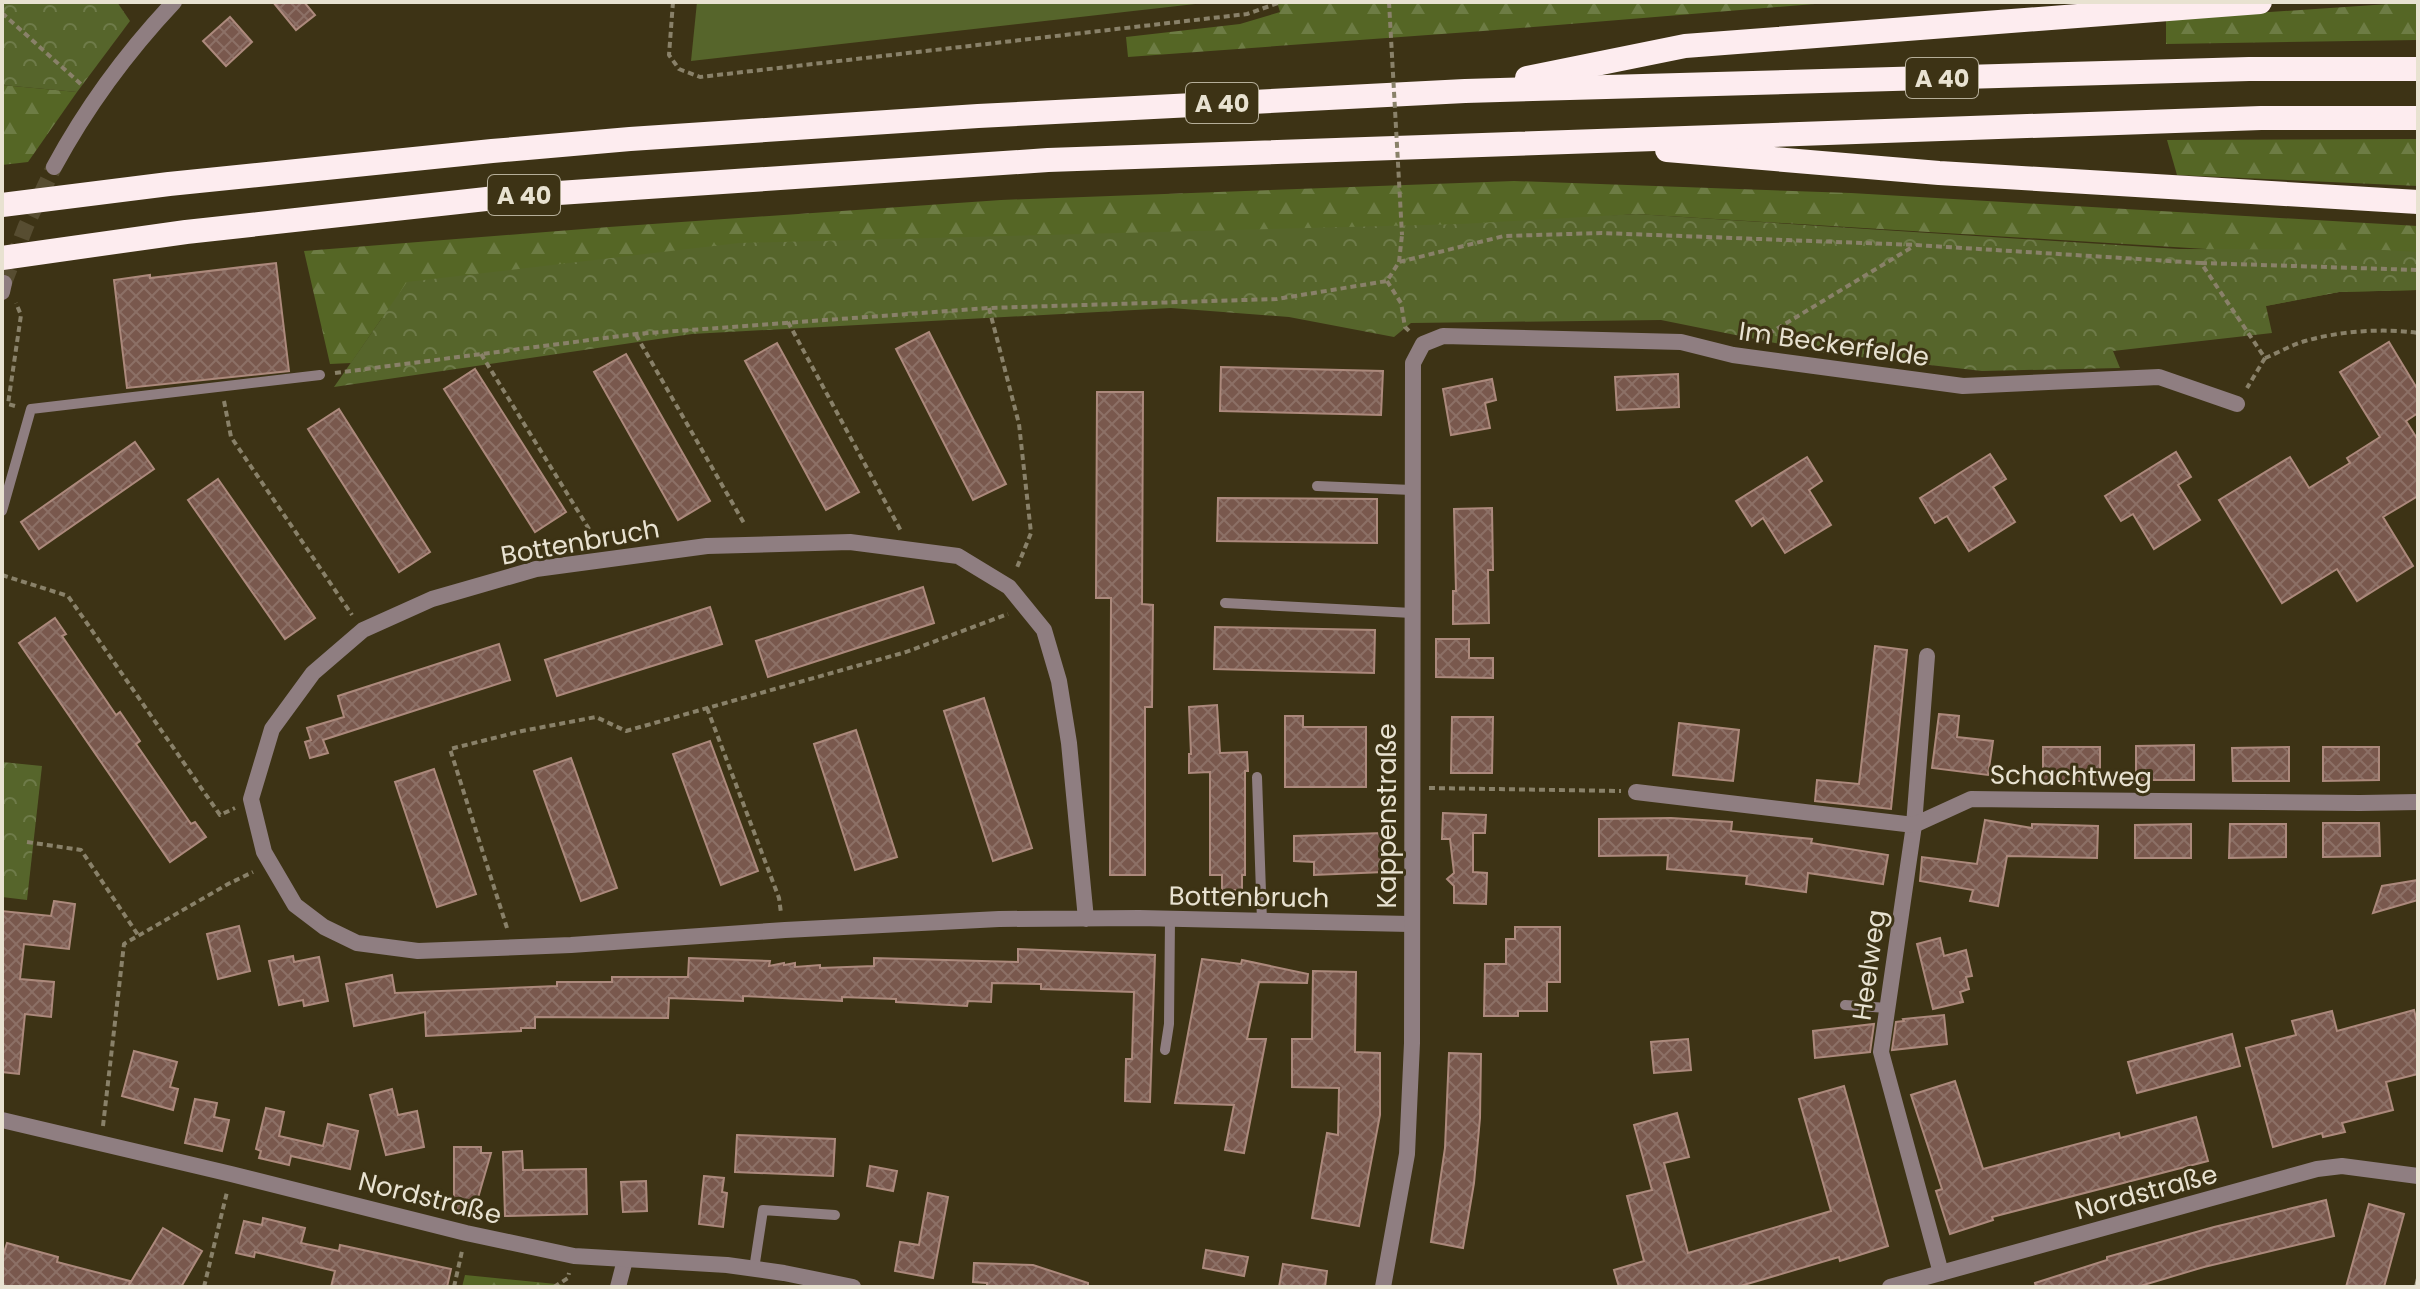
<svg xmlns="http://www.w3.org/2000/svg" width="2420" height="1289" font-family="Poppins,sans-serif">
<defs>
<pattern id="forest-firs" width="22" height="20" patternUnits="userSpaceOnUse" patternTransform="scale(2)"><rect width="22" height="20" fill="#556625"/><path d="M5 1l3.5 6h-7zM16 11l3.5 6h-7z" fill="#6d7c44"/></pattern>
<pattern id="park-crowns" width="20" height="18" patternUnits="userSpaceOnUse" patternTransform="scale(2)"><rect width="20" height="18" fill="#56652b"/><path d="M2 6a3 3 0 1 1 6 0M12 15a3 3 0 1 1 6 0" fill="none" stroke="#6e7b49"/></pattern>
<pattern id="building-cross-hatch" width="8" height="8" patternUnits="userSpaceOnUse" patternTransform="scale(2)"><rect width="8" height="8" fill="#79584d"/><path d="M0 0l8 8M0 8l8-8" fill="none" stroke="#8c7066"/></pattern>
</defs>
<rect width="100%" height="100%" fill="#3d3315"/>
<path fill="#56652b" d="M697,2H1213L691,61Z"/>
<g fill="url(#forest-firs)">
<path d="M1277,2H1839L1483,31L1128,57L1126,37L1240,24L1280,12Z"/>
<path d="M2418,2V40L2166,44V19Z"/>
<path d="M2,85L77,92L28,162L2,165Z"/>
<path d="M2418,139V186L2177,175L2167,140Z"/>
<path d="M1514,181L1851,193L2418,226V290L2339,292L2249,309L2206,249L1635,214L382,318L351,363L330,364L304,251L609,227L1001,200Z"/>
<path d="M465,1275L566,1285L569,1287H462Z"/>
</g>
<g fill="url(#park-crowns)">
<path d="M2,2H117L130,21L77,92L2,85Z"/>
<path d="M1636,214L2179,249L2385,250L2418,252V290L2339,292L2266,306L2272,333L2113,351L2120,368L1982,371L1825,353L1661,320L1411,323L1394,337L1289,317L1171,308L692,334L334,387L407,282L739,243L1462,224Z"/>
<path d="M2,762L42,766L27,900L2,897Z"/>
</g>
<g fill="url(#building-cross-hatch)" stroke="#ac897c" stroke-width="2">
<path d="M273,2H304L315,15L296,30Z"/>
<path d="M230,17L252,42L226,66L203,41Z"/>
<path d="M276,263L289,371L127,388L114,280L150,275V278Z"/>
<path d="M929,332L1006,484L973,500L896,349Z"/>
<path d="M2389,342L2418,390V413L2406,421L2418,440V496L2383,517L2413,566L2357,601L2337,569L2282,603L2219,500L2290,457L2309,488L2350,463L2347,458L2380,437L2340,372Z"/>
<path d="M777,343L859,492L826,510L745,361Z"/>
<path d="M626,354L710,501L678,520L594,372Z"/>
<path d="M1221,367L1383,371L1381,415L1220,411Z"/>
<path d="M475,369L566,512L535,532L444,389Z"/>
<path d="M1678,374L1679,407L1617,410L1615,377Z"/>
<path d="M1492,379L1496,400L1485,403L1490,428L1451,435L1443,389Z"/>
<path d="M1097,392H1143L1142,604L1153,605L1152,707H1145V875H1110L1111,598H1096Z"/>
<path d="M339,409L430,552L399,572L308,429Z"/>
<path d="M135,442L154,469L39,549L21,522Z"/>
<path d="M2176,452L2191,477L2178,485L2200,520L2154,549L2133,514L2121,521L2105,496Z"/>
<path d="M1990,454L2006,479L1993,487L2015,522L1969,551L1947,516L1935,523L1920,498Z"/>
<path d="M1807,457L1822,481L1809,490L1831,525L1785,553L1763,518L1752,526L1736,501Z"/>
<path d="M218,479L315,618L285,639L188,500Z"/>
<path d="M1218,498L1377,499V543L1217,541Z"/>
<path d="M1492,508L1493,570H1488L1489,623L1453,624V591H1456L1454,509Z"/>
<path d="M923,587L934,623L768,677L756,641Z"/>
<path d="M710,607L722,644L557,696L545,660Z"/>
<path d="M55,618L66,634L62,636L116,715L120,712L140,741L136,744L167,789L191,824L195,822L206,837L170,862L19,643Z"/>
<path d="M1215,627L1375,630L1374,673L1214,669Z"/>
<path d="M1436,639H1469V658H1493V678L1436,677Z"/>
<path d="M499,644L510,680L323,740L328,753L310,758L305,742L311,740L307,728L344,717L338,696Z"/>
<path d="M1875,646L1907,650L1891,809L1815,801L1817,780L1859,784Z"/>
<path d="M984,698L1032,848L993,861L944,711Z"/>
<path d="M1217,705L1220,753L1247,752L1248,771H1245V875H1242V890H1222V875H1210V772L1189,773V754H1191L1189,707Z"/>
<path d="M1939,714L1959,716L1957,737L1993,741L1988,775L1932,768Z"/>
<path d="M1285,716H1303V727H1366V787H1285Z"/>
<path d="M1452,717H1493L1492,773H1451Z"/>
<path d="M1679,723L1739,730L1733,781L1673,775Z"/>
<path d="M856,730L897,857L855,870L814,744Z"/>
<path d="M710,741L758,871L721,885L673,754Z"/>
<path d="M2194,745V780H2136V746Z"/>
<rect x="2043" y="747" width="57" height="34"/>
<path d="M2289,747V781H2233L2232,748Z"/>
<path d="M2323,747H2379V780L2323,781Z"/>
<path d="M571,758L617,888L581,901L534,771Z"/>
<path d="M434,769L476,894L437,907L395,782Z"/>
<path d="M1443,813L1486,815L1485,833H1473V872L1487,873L1486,904L1454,903V886L1447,879L1454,873L1450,839H1442Z"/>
<path d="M1671,818L1732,822L1731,831L1812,839L1811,843L1888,855L1883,884L1808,873L1806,892L1746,884L1747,876L1667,869L1668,855L1599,856V819Z"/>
<path d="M1985,820L2032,828V824L2098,826L2097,858L2007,856L1998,906L1970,901L1973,890L1920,881L1922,857L1977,864Z"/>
<path d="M2323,823H2379L2380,856L2323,857Z"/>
<path d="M2191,824V858H2135V825Z"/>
<path d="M2230,824H2286V857L2229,858Z"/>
<path d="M1382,833L1384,872L1314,875V862L1294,861V836Z"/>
<path d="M2418,880V900L2373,913L2382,886Z"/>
<path d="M54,901L75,904L69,949L24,944L20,979L54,982L51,1017L25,1014L19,1074L2,1072V911L51,916Z"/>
<path d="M239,926L250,971L218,979L207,934Z"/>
<path d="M1515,927H1560V982H1547V1011H1518V1016H1484L1485,964H1506V939H1515Z"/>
<path d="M1940,938L1944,956L1966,950L1972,976L1966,977L1969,989L1960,992L1963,1002L1933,1009L1917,944Z"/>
<path d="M1018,949L1155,955L1150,1102L1125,1101L1126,1059H1132L1134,992L1041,989V984L992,983L991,1002L968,1001L967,1006L896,1002V999L842,997V1001L743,996V1001L669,998L668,1018L535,1017V1028H521V1031L426,1036L425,1012L354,1026L346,984L392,975L395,993L557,986V982H612V977H688L689,958L770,961L769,966L784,963V965L795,963V967L820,965V968L874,966V958L1018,962Z"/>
<path d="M293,956L294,962L319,957L328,1001L304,1006L303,1000L279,1005L269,961Z"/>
<path d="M1202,959L1241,964L1242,960L1308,974L1307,983L1259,982L1247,1039H1266L1244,1153L1225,1150L1234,1105L1175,1103Z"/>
<path d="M1313,971L1356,972L1355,1052L1380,1053V1115L1359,1226L1312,1218L1327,1133L1338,1135L1339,1088L1292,1087V1039H1312Z"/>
<path d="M2414,1010L2418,1026V1074L2386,1082L2393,1110L2342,1123L2345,1132L2323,1137L2322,1133L2273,1147L2246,1048L2296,1035L2292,1021L2332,1011L2337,1031Z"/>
<path d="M1944,1015L1947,1044L1892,1050L1896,1022L1904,1021L1903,1019Z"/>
<path d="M1874,1024L1870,1052L1815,1058L1813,1031Z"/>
<path d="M2232,1034L2240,1066L2137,1093L2128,1062Z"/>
<path d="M1688,1039L1691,1070L1654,1073L1651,1042Z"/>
<path d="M134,1051L177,1062L170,1087L178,1089L173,1110L122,1096Z"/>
<path d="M1449,1053L1481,1054L1480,1118L1474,1183L1463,1248L1431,1242L1445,1148Z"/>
<path d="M1955,1081L1983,1169L2119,1133L2120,1138L2196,1117L2208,1161L1992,1217L1993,1220L1950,1234L1936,1191L1942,1189L1911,1095Z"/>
<path d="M1844,1086L1888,1246L1840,1261L1839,1257L1737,1287H1619L1614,1270L1644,1261L1627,1196L1652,1190L1634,1125L1677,1113L1689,1157L1664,1163L1688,1253L1831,1211L1799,1099Z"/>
<path d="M392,1089L398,1115L417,1111L424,1147L386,1155L370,1095Z"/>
<path d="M195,1099L217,1103L214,1117L229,1120L222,1151L185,1143Z"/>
<path d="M266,1108L284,1112L279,1136L323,1146L328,1124L358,1131L350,1169L291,1156L289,1165L259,1158L261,1151L256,1149Z"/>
<path d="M737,1135L835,1139L833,1176L735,1172Z"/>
<path d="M454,1147H481V1153H491L473,1215L454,1210Z"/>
<path d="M522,1151L523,1170L586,1169L587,1214L505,1216L503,1152Z"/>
<path d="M870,1166L897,1171L893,1191L867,1186Z"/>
<path d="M704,1176L724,1178L722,1192L727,1193L723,1227L699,1224Z"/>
<path d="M646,1181L647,1211L623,1212L621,1182Z"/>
<path d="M928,1193L948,1197L933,1278L895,1271L900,1242L919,1245Z"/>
<path d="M2326,1200L2334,1236L2204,1267L2137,1287H2036L2035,1283L2107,1260V1257L2214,1227Z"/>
<path d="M2369,1204L2404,1214L2384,1287H2346Z"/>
<path d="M263,1218L305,1228L301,1243L339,1251L340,1245L451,1269L447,1287H331L335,1271L255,1252L254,1257L236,1253L244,1221L262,1225Z"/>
<path d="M163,1228L202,1251L181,1287H2V1259L7,1243L58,1257L57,1262L130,1281L129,1285Z"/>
<path d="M1206,1250L1248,1257L1244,1276L1203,1268Z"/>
<path d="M974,1263L1033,1265L1088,1283V1287H987V1283L973,1282Z"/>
<path d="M1283,1264L1327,1271L1325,1287H1279Z"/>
</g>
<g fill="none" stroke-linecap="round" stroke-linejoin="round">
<path stroke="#574d31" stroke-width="16" stroke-dasharray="16 8" stroke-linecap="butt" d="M4,283L26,226L54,167"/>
<g stroke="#898169" stroke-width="4" stroke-dasharray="6 4" stroke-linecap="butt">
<path d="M673,2L669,55L679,69L700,77L1247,14L1281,2"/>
<path d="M2,13L83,86"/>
<path d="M1399,262L1402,235"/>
<path d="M2201,263L2418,270"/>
<path d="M1387,281L1401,303L1405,327L1410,332"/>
<path d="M989,308L1019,424L1031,533L1016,570"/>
<path d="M788,322L901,531"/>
<path d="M636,335L745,525"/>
<path d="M1760,339L1914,246"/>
<path d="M481,354L597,542"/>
<path d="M2265,358C2278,353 2291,345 2305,341C2340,331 2383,328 2418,333"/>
<path d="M335,373L636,334L989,308L1277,299L1387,281L1399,262L1504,236L1602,233L1916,245L2201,263L2265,358L2247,388"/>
<path d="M224,401L231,437L352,615"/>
<path d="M15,406L8,404L21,315L16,303"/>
<path d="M2,575L68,596L220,815L235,808"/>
<path d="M707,708L779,898L781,913"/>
<path d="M1429,788L1621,791"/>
<path d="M27,842L81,850L138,935"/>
<path d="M507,928L450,749L522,731L596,717L626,731L906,652L1008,614"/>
<path d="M103,1126L124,944L228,884L253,872"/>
<path d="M204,1287L227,1192"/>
<path d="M454,1287L462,1251"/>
<path d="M554,1287L568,1278L569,1273"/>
</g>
<g stroke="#8f7e81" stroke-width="10">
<path d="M1317,486L1412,490"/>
<path d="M2,511L31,409L320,375"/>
<path d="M1225,603L1412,613"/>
<path d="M1257,777L1262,921"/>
<path d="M1845,1005L1887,1008"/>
<path d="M1165,1050L1169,1024L1170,919"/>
<path d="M754,1269L763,1210L835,1215"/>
</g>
<g stroke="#8f7e81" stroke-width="16">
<path d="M1927,656L1914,825L1881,1052L1941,1273"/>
<path d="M1636,792L1914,825L1971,799L2360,803L2418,802"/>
<path d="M1086,919L1069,743L1059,681L1044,630L1009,587L958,556L850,542L707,546L536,569L432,599L363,630L313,673L272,729L251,799L264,852L295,905L324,927L357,943L418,951L571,945L785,930L999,919L1139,918L1410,924"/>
<path d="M618,1287L625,1260"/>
<path d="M1383,1287L1407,1154L1412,1043L1413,363L1423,344L1443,336L1681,342L1733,355L1963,386L2159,377L2237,404"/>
</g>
<g stroke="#8f7e81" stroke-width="16">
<path d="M54,167C87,106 126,53 174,2"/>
<path d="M2,292L4,283"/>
<path d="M2,1120L231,1174L466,1233L574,1256L727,1265L784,1273L853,1287"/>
<path d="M1890,1287L2317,1169L2342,1166L2418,1176"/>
</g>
<g stroke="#fdecef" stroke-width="24">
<path d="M1527,78L1685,46L2260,2"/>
<path d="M1667,150L1939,173L2418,202"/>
<path d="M2,205L169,184L492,151L630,139L978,116L1465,91L2249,69H2418"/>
<path d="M2,258L186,232L514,196L1048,160L2261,118H2418"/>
</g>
<path stroke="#b7b09c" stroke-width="2" d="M2415,1287L2418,1274"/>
<path stroke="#898169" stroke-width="4" stroke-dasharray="6 4" stroke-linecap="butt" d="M1389,2L1402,235"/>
</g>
<g text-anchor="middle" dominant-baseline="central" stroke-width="6" stroke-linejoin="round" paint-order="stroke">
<g fill="#3d3315" stroke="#b5ae99" stroke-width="2">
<rect x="1906" y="58" width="72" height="40" rx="6"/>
<rect x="1186" y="83" width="72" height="40" rx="6"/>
<rect x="488" y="175" width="72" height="40" rx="6"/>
</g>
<g font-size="24" font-weight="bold" fill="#e8e2d1">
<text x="1942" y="78">A 40</text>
<text x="1222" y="103">A 40</text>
<text x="524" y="195">A 40</text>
</g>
<g font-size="26" fill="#e8e2d1" stroke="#3d3315">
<text transform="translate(1834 344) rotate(8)">Im Beckerfelde</text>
<text transform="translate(580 542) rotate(-10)">Bottenbruch</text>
<text transform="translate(2071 776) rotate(1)">Schachtweg</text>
<text transform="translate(1387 816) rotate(-90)">Kappenstraße</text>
<text transform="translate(1249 897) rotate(1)">Bottenbruch</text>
<text transform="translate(1869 965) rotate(-82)">Heelweg</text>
<text transform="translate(2146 1192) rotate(-15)">Nordstraße</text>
<text transform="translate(430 1198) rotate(14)">Nordstraße</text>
</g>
</g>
<rect width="2420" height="1289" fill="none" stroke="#e8e2d1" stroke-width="8"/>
</svg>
